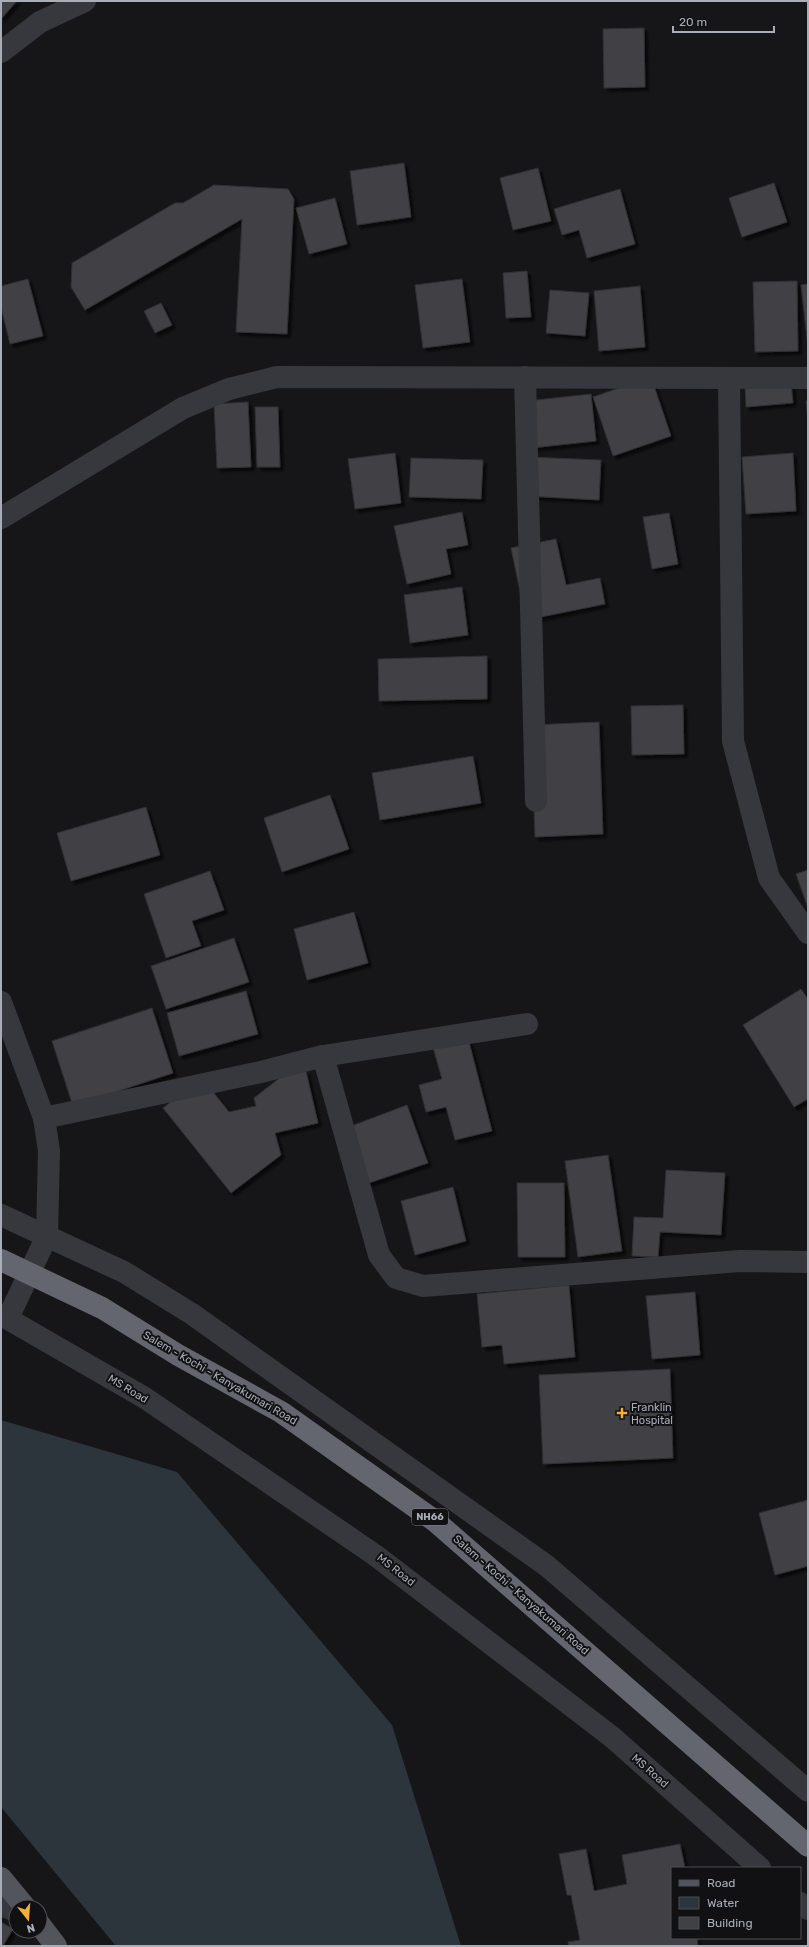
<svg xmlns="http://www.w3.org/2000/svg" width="809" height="1947" font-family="Rubik,sans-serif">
<defs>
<filter id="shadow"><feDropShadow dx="3.5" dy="3.5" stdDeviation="1" flood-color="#0009"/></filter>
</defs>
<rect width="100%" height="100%" fill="#161618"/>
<path fill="#2c353c" d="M1,1420L177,1472L392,1725L461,1946H116L1,1807Z"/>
<g fill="#404145" stroke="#303034" filter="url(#shadow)">
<path d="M1,1H17L1,19Z"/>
<path d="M644,28L645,87L604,88L603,29Z"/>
<path d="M404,163L411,217L357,225L350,171Z"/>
<path d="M538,168L551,221L513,230L500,178Z"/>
<path d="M774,183L787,222L742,237L729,198Z"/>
<path d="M214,185L288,189L294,199L287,334L236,332L242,219L85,310L71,287L72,263L175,203H183Z"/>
<path d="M620,189L635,244L587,258L579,230L562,235L554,209Z"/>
<path d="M335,198L347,244L309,254L296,208Z"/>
<path d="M527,271L531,317L506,318L503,273Z"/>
<path d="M28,279L43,336L10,344L1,307V286Z"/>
<path d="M462,279L470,342L423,348L415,285Z"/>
<path d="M797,281L798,351L755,352L753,282Z"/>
<path d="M808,284V347L801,285Z"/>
<path d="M640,286L645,347L599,351L594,291Z"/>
<path d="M550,290L589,293L585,336L546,333Z"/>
<path d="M161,303L172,325L155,333L144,311Z"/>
<path d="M651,377L671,436L613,456L593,397Z"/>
<path d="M791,381L793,403L746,407L745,385Z"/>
<path d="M591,394L596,441L522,449L518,402Z"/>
<path d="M806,401H808V421Z"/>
<path d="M248,402L251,467L217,468L214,404Z"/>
<path d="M255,407H278L280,467H257Z"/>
<path d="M395,453L401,503L355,509L348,459Z"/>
<path d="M793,453L796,511L746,514L742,457Z"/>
<path d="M527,457L601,460L599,500L525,496Z"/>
<path d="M411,458L483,460L481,499L409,497Z"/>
<path d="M462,512L468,545L446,549L451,574L407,584L394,526Z"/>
<path d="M669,513L678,564L652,569L643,517Z"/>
<path d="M556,539L566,585L600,578L605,604L526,620L511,548Z"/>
<path d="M462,587L468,635L410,643L404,595Z"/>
<path d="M487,656V699L379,701L378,659Z"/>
<path d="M683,705L684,754L632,755L631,706Z"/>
<path d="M599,722L603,834L535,837L531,725Z"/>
<path d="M473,756L481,803L380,820L372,773Z"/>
<path d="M330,795L349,849L282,872L264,818Z"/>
<path d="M146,807L160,855L71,881L57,833Z"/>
<path d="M808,870V908L796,874Z"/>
<path d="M210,871L224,910L192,921L201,946L166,958L144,894Z"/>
<path d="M354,912L368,963L307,980L294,929Z"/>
<path d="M234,938L249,982L166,1009L151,966Z"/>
<path d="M801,989L808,999V1099L794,1107L743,1025Z"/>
<path d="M246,991L258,1034L179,1056L167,1013Z"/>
<path d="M152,1008L173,1073L73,1106L52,1041Z"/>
<path d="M468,1038L492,1131L455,1140L446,1107L426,1112L419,1085L442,1079L433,1047Z"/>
<path d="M306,1071L318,1123L275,1133L281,1155L231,1193L163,1108L202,1078L229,1112L256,1106L254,1098L281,1077Z"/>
<path d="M407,1105L428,1163L366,1184L346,1128Z"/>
<path d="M608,1155L622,1251L578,1257L565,1161Z"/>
<path d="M666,1170L725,1173L721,1235L660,1232L658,1257L632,1256L634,1217L663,1218Z"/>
<path d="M517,1183H564L565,1257H518Z"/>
<path d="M453,1187L466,1241L415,1255L401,1201Z"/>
<path d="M569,1285L575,1357L504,1364L502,1345L482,1347L477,1294Z"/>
<path d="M695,1292L700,1355L652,1359L646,1296Z"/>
<path d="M670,1369L673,1458L543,1464L539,1375Z"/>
<path d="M808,1500V1566L775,1575L759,1513Z"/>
<path d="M680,1844L685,1868H672V1938H697L698,1946H569L568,1942L580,1940L571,1895H567L559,1854L586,1849L594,1891L627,1884L622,1855Z"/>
<path d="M1,1922L13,1929L3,1946H1Z"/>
</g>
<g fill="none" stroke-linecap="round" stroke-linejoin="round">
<g stroke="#37383d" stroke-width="22">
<path d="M1,52L40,22L85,1"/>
<path d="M525,377L536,801"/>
<path d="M729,378L733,741L769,878L808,933"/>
<path d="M1,518L183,408L229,389L277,377L808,378"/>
<path d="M1,1002L44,1118L49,1151L47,1236L8,1318"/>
<path d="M323,1056L379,1255L396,1278L423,1286L740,1261L808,1262"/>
<path d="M44,1118L261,1072L323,1056L527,1024"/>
<path d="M1,1215L124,1272L192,1314L547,1566L808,1791"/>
<path d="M1,1315L145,1398L375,1555L612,1737L760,1868"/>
<path d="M800,1903L808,1909"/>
<path d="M1,1905L16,1911"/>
</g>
<g stroke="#53555c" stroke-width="22">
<path d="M1,1878L25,1907"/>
<path d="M40,1925L56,1946"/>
</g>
<path stroke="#63666e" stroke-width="22" d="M1,1260L102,1308L178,1355L281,1412L435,1521L808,1846"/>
</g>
<path fill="#f2b134" stroke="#111113" stroke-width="1.5" d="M620 1407h4v4h4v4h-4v4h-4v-4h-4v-4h4z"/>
<g text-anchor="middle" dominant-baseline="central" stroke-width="4" stroke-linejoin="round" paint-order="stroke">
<rect fill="#111113" stroke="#7b7e86" stroke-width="1" x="412" y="1509" width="36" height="16" rx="3"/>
<g font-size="10" font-weight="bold" fill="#a8adb8">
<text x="430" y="1517">NH66</text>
</g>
<g font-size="11" fill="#a8adb8" stroke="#111113">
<text transform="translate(220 1378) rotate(30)">Salem - Kochi - Kanyakumari Road</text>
<text transform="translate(128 1389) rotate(31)">MS Road</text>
<text transform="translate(396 1570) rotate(38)">MS Road</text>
<text transform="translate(521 1595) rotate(41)">Salem - Kochi - Kanyakumari Road</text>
<text transform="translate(650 1771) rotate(41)">MS Road</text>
</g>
<g font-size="11" fill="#a8adb8" stroke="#111113" text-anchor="start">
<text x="631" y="1407">Franklin<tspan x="631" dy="13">Hospital</tspan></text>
</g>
</g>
<rect width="809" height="1947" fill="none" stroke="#a8adb8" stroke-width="4"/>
<rect x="671" y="1867" width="130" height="72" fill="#111113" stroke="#4d4f55"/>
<rect x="679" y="1880" width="20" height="6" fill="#53555c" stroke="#4d4f55"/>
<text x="707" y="1887" font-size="12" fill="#a8adb8">Road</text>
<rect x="679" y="1897" width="20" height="12" fill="#2c353c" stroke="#4d4f55"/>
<text x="707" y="1907" font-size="12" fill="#a8adb8">Water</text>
<rect x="679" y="1917" width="20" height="12" fill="#404145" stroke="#4d4f55"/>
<text x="707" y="1927" font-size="12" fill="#a8adb8">Building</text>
<g transform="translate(28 1919) rotate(163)"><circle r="19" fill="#111113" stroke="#4d4f55"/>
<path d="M0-3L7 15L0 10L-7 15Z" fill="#f2b134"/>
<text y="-6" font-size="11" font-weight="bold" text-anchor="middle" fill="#a8adb8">N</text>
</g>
<path d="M673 26v6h101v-6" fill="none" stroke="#a8adb8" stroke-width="2"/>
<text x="679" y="26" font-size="12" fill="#a8adb8" stroke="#111113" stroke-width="3" paint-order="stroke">20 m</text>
</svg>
